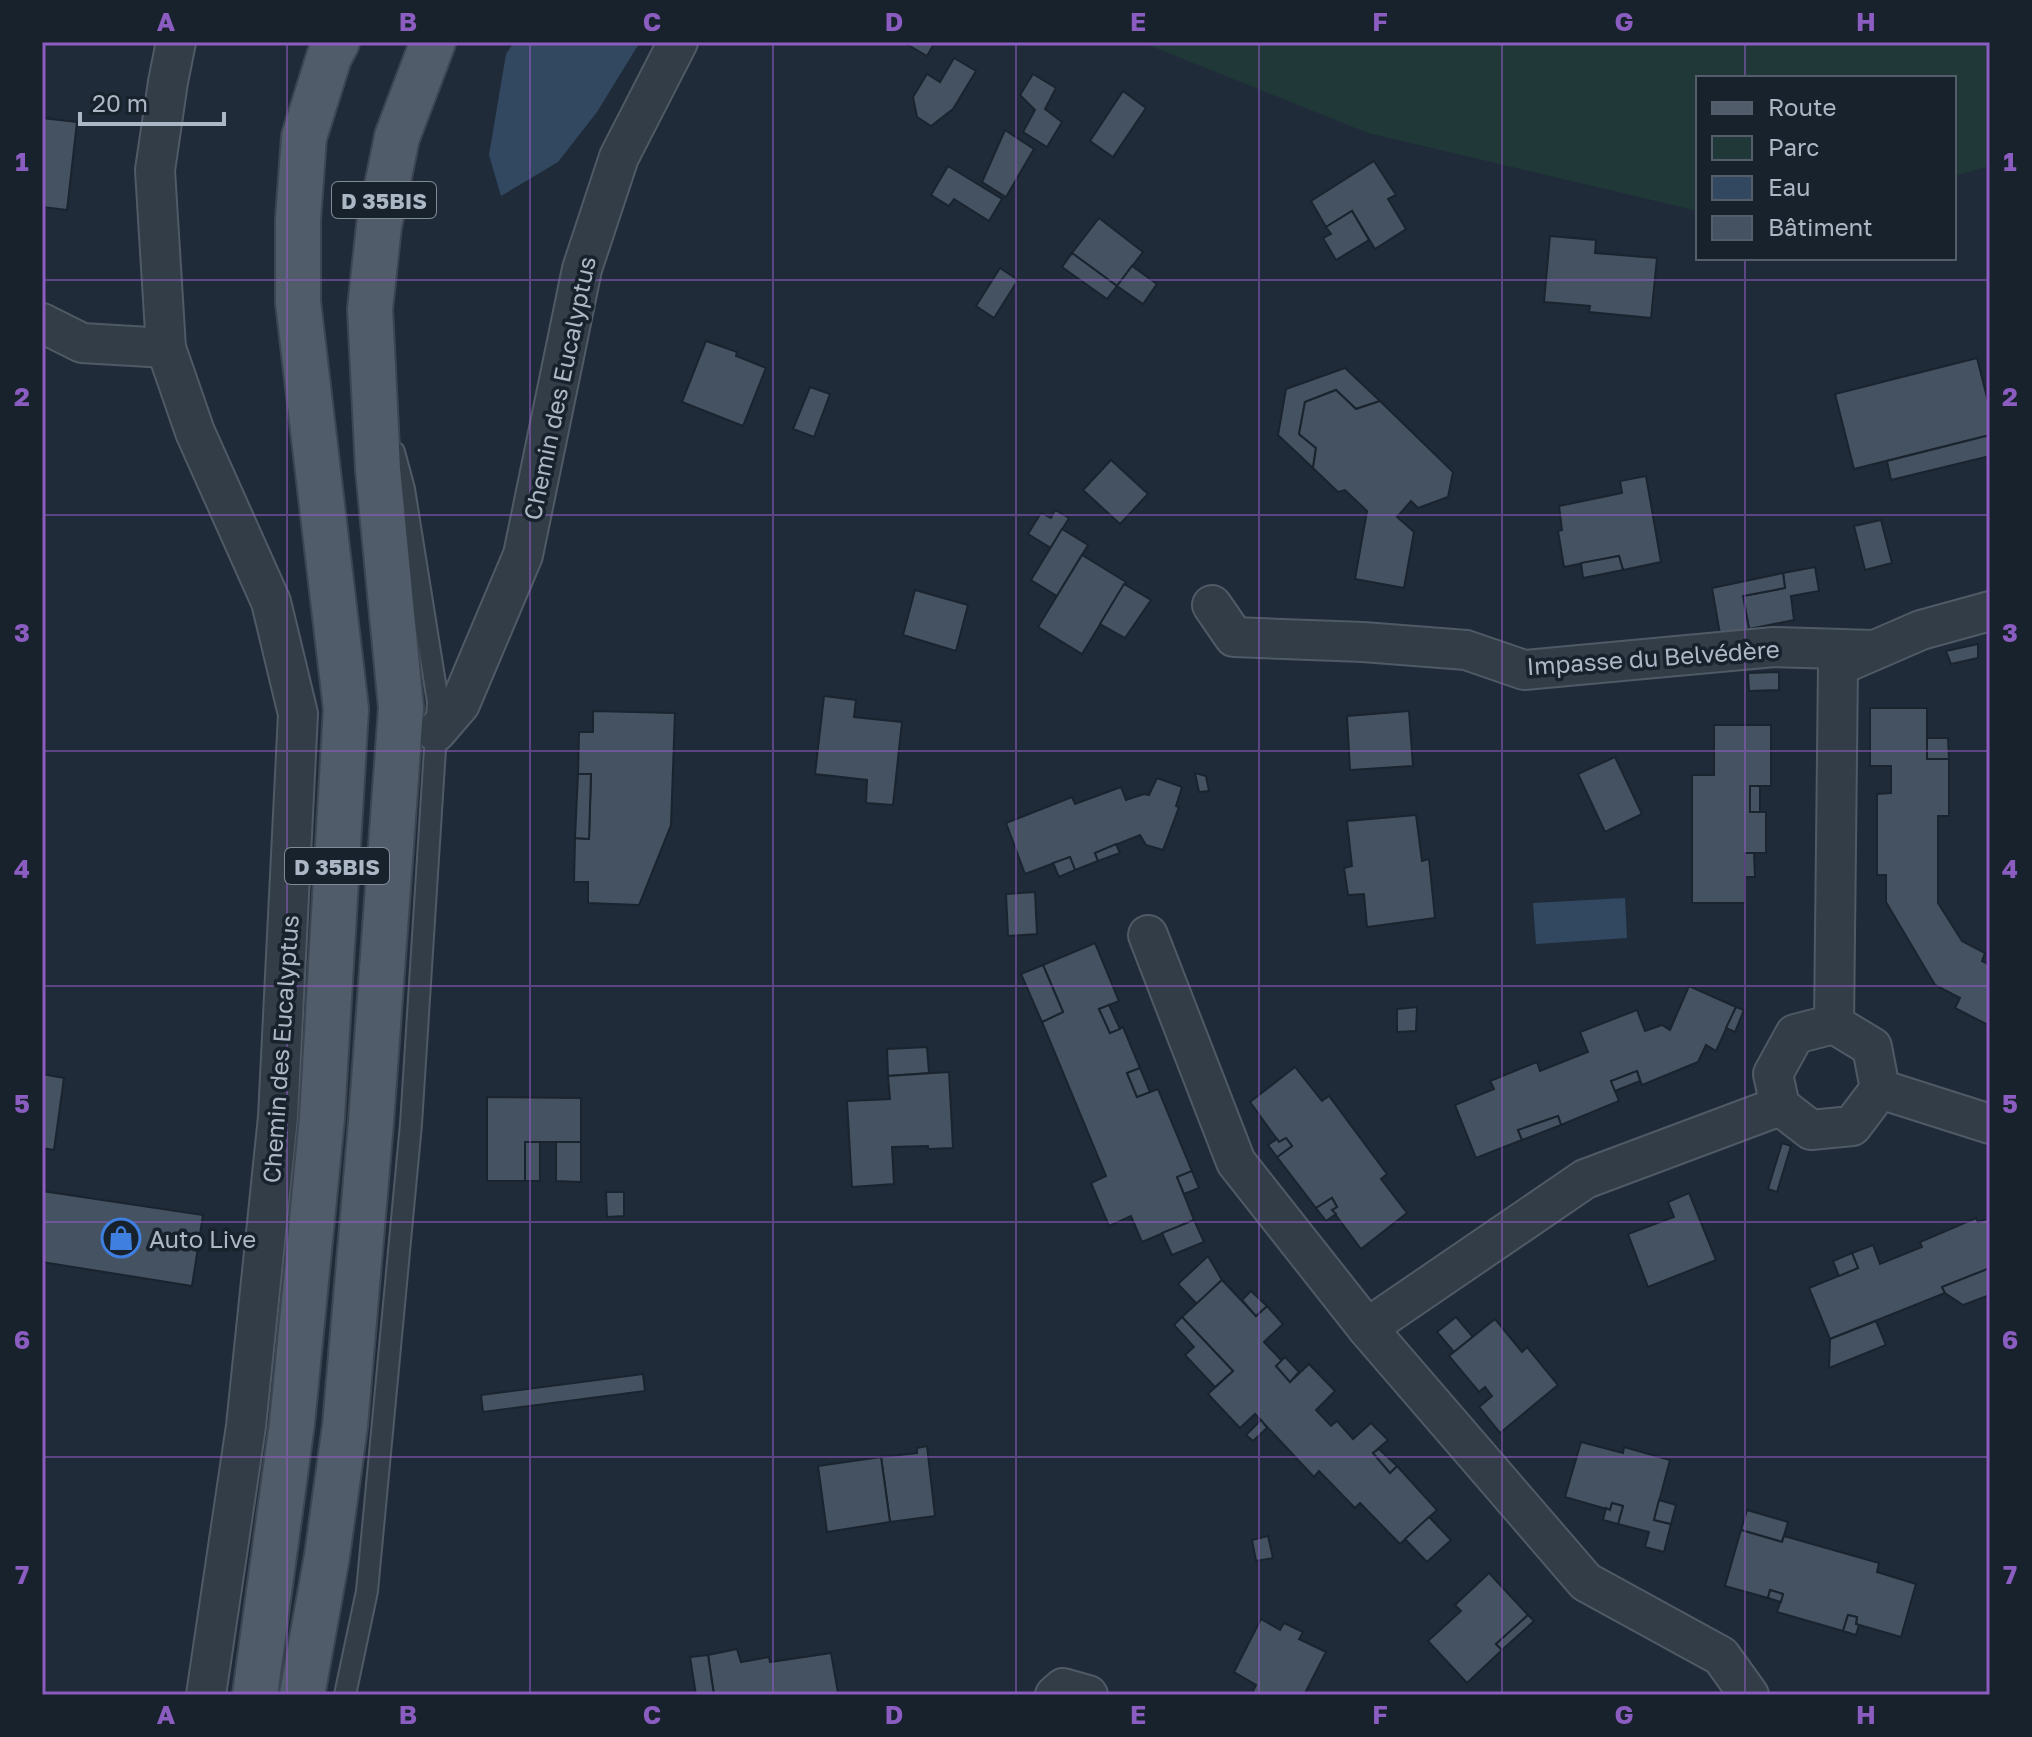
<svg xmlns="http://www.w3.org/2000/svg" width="2032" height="1737" font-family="'Golos Text',sans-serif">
<rect width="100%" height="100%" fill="#1f2b38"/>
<path fill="#213839" d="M1141,42H1990V166L1954,176V78H1698V211L1368,133Z"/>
<g fill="#314860">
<path d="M514,42H640L597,112L558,162L501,196L489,155L506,54Z"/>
<path d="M1625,898L1627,938L1536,944L1533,903Z"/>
</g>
<g fill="#455262" stroke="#1a242f" stroke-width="2">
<path d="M903,42H935L927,56Z"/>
<path d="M954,58L976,71L953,109L931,126L917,117L913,97L927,74L940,82Z"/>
<path d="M1033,74L1056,88L1045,109L1062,122L1047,147L1023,132L1035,110L1020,95Z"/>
<path d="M1123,91L1146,108L1113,157L1090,141Z"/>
<path d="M42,118L77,122L67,210L42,207Z"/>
<path d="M1005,130L1034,149L1006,197L982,182Z"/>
<path d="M1374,161L1396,195L1388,199L1406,229L1375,249L1352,211L1326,227L1311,201Z"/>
<path d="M948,166L1002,199L989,221L954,199L949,206L931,195Z"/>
<path d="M1352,211L1369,240L1336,260L1323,238L1331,234L1326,227Z"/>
<path d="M1099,218L1143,252L1117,286L1072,253Z"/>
<path d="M1550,236L1596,240L1595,253L1657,258L1651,318L1589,312L1590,306L1544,302Z"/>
<path d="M1072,253L1117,286L1107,299L1062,267Z"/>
<path d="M1132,266L1157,284L1143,304L1117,286Z"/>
<path d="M1000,268L1018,280L994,318L976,306Z"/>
<path d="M706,341L737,352L736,356L766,368L743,426L682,402Z"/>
<path d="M1977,358L1990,409V435L1854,469L1835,394Z"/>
<path d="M1345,368L1380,401L1356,409L1336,390L1305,402L1299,434L1316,448L1313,468L1278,435L1286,389Z"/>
<path d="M810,387L830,394L814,437L793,429Z"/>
<path d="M1336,390L1356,409L1380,401L1453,472L1448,497L1418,508L1411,501L1397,517L1414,532L1404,588L1355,579L1367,511L1345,490L1338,492L1313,468L1316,448L1299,434L1305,402Z"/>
<path d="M1990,435V456L1891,480L1887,461Z"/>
<path d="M1111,460L1148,494L1120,524L1083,490Z"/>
<path d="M1646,476L1661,562L1623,570L1619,556L1564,567L1558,531L1562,530L1559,506L1622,493L1620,481Z"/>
<path d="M1055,510L1069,518L1051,548L1028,534L1041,513L1051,518Z"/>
<path d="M1881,520L1892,563L1865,570L1854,526Z"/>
<path d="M1062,529L1088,545L1057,596L1031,580Z"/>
<path d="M1082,555L1126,582L1082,654L1038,627Z"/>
<path d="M1619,556L1623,570L1583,578L1581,563Z"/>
<path d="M1815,567L1819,591L1791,596L1794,620L1749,629L1743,596L1785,588L1783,573Z"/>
<path d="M1783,573L1785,588L1743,596L1749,629L1720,634L1712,588Z"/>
<path d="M1124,584L1151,600L1125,638L1100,624Z"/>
<path d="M915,590L968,605L956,651L903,635Z"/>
<path d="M1978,644V658L1951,664L1946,651Z"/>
<path d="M1779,672V690L1749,691L1748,673Z"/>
<path d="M824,696L856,700L854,717L902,722L893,805L866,803L867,780L815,774Z"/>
<path d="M1870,708H1927V759H1949V816H1938V903L1962,941L1985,953L1982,961L1990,965V1026L1955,1008L1960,998L1935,985L1886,902V875H1877V794L1891,793V766H1870Z"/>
<path d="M593,711L675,713L671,825L639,905L588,903V882H574L575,838L589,839L591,774H578L579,732H593Z"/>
<path d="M1409,711L1413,766L1350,770L1347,716Z"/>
<path d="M1714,725H1771V786H1750V812H1766V853H1745V903H1692V775H1714Z"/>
<path d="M1927,738H1948L1949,759H1927Z"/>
<path d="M1615,757L1642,814L1605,832L1578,774Z"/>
<path d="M1195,773L1206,776L1209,791L1199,792Z"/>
<path d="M578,774H591L589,839L575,838Z"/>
<path d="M1157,778L1182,787L1176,806L1179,807L1163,850L1146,845L1140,835L1095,853L1098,861L1075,870L1070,857L1025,874L1006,823L1072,797L1075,804L1121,787L1126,800L1144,794L1149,795Z"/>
<rect x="1750" y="786" width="10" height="26"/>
<path d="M1416,815L1422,861L1429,859L1435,918L1367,927L1364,894L1348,895L1344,868L1352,866L1347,821Z"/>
<path d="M1116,844L1120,853L1098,861L1095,853Z"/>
<path d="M1745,853H1754L1755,877H1745Z"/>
<path d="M1070,857L1075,870L1059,877L1053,863Z"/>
<path d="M1035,892L1037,934L1008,936L1006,894Z"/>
<path d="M1095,943L1119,1001L1099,1009L1110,1033L1123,1027L1140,1068L1127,1073L1137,1097L1158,1089L1192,1171L1177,1177L1194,1220L1142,1242L1131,1216L1109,1226L1091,1183L1106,1176L1042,1022L1063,1012L1043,965Z"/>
<path d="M1043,965L1063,1012L1042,1022L1021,974Z"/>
<path d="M1689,986L1736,1007L1716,1051L1706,1045L1698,1062L1642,1085L1637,1071L1611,1081L1619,1101L1561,1125L1558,1116L1518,1130L1522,1140L1476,1158L1455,1105L1494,1089L1490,1081L1537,1062L1540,1071L1588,1052L1580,1032L1637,1010L1645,1031L1662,1025L1670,1030Z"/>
<path d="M1109,1005L1120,1029L1110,1033L1099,1009Z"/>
<path d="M1417,1007L1416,1031L1397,1032V1009Z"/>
<path d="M1736,1007L1744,1010L1735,1032L1726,1028Z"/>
<path d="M927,1047L929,1073L888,1076L887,1049Z"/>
<path d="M1295,1067L1322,1101L1329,1096L1387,1174L1381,1179L1407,1213L1361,1249L1332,1210L1337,1207L1332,1198L1316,1208L1277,1157L1292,1146L1286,1138L1279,1142L1250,1102Z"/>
<path d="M1140,1068L1150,1092L1137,1097L1127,1073Z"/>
<path d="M1637,1071L1640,1081L1615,1091L1611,1081Z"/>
<path d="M949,1072L953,1148L928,1149V1146L892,1147L894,1184L852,1187L847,1101L890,1099L888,1076Z"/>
<path d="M42,1074L64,1078L54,1150L42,1148Z"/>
<path d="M487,1097L581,1098V1142H525V1181H487Z"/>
<path d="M1558,1116L1561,1125L1522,1140L1518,1130Z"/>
<path d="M1286,1138L1292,1146L1277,1157L1268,1145L1277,1139L1279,1142Z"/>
<rect x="525" y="1142" width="15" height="39"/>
<path d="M556,1142H581V1182L556,1181Z"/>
<path d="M1782,1143L1791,1146L1777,1192L1768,1189Z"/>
<path d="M1192,1171L1199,1188L1184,1194L1177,1177Z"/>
<path d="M42,1191L203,1215L192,1286L42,1262Z"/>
<path d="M606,1192H624V1216L607,1217Z"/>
<path d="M1689,1193L1716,1260L1648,1287L1628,1234L1674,1217L1668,1202Z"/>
<path d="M1332,1198L1337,1207L1332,1210L1336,1214L1326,1221L1316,1208Z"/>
<path d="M1976,1218L1978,1222L1990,1218V1268L1942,1287L1945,1293L1830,1339L1809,1288L1858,1268L1852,1253L1873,1245L1880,1264L1922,1247L1920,1242Z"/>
<path d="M1194,1220L1204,1242L1172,1255L1162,1233Z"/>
<path d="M1852,1253L1858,1268L1839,1276L1833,1261Z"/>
<path d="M1208,1256L1222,1280L1197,1304L1178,1284Z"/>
<path d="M1990,1268V1295L1963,1305L1945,1293L1942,1287Z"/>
<path d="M1222,1280L1256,1316L1267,1306L1283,1324L1264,1342L1282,1361L1276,1366L1290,1382L1309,1364L1335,1391L1316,1410L1331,1426L1337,1421L1353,1439L1371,1423L1388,1440L1373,1453L1390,1473L1397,1466L1437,1510L1400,1544L1360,1503L1355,1508L1319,1471L1314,1477L1255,1414L1240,1428L1208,1394L1233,1371L1182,1317Z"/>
<path d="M1251,1291L1267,1306L1256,1316L1242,1300Z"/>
<path d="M1182,1317L1233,1371L1215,1387L1185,1355L1194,1347L1174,1325Z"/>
<path d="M1456,1317L1473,1337L1454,1352L1437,1332Z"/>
<path d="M1495,1319L1522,1352L1527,1347L1558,1385L1500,1433L1479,1407L1492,1396L1485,1387L1479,1392L1449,1356Z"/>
<path d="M1876,1321L1886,1345L1829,1368L1830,1339Z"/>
<path d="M1285,1357L1299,1372L1290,1382L1276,1366Z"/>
<path d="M643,1374L645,1391L483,1412L481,1395Z"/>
<path d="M1261,1420L1267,1428L1253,1441L1246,1435Z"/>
<path d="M1581,1442L1623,1453L1624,1447L1670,1460L1654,1520L1671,1524L1664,1552L1645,1547L1649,1532L1618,1524L1623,1506L1612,1503L1610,1510L1565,1497Z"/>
<path d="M927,1446L935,1516L890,1522L881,1457L917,1453V1448Z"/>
<path d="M1379,1449L1397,1466L1390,1473L1373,1453Z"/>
<path d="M881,1457L890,1522L827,1532L818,1466Z"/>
<path d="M1659,1500L1676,1505L1671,1524L1654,1520Z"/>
<path d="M1612,1503L1623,1506L1618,1524L1603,1520L1606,1508L1610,1510Z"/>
<path d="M1747,1510L1788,1522L1782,1542L1741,1530Z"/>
<path d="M1429,1517L1451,1540L1427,1562L1405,1539Z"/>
<path d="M1741,1530L1782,1542L1784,1536L1879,1563L1877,1572L1916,1584L1901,1637L1856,1624L1857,1617L1848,1615L1843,1631L1777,1612L1783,1594L1770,1590L1768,1598L1725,1586Z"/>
<path d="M1268,1536L1273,1558L1256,1561L1252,1540Z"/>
<path d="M1489,1573L1528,1615L1496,1644L1502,1650L1467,1683L1428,1641L1461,1611L1455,1605Z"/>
<path d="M1770,1590L1783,1594L1781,1602L1768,1598Z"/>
<path d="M1528,1615L1534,1621L1502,1650L1496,1644Z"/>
<path d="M1848,1615L1857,1617L1856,1624L1859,1625L1856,1635L1843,1631Z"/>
<path d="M1261,1619L1280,1630L1284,1623L1303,1632L1299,1639L1326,1652L1304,1695H1256L1252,1693L1256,1685L1234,1672Z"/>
<path d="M737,1649L741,1662L769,1657L770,1662L831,1653L838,1693L714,1695L708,1655Z"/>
<path d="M708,1655L714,1695H696L690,1657Z"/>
</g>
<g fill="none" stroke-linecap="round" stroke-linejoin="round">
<defs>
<path id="service" d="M345,1695L367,1591L411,1124L438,702L404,489L394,452"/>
<g id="minor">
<path d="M176,42L168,82L155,170L166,348L195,432L271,602L298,714L278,1117L246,1426L206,1695"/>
<path d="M42,323L82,343L166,348"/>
<path d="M1212,605L1234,637L1363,642L1466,650L1524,670L1774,647L1874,650"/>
<path d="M436,732L460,704L523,555L582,269L619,157L678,42"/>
<path d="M1148,935L1236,1162L1367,1328L1586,1582L1721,1656L1749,1695"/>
<path d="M1834,1024L1838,666L1921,630L1990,611"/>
<path d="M1834,1024L1872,1047L1880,1089L1852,1126L1811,1130L1780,1106L1773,1074L1795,1034Z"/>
<path d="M1880,1089L1990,1124"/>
<path d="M1367,1328L1585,1179L1780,1106"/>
<path d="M1055,1695L1063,1688L1088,1695"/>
</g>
<g id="primary">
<path d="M255,1695L292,1423L322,1118L346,709L298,302V220L304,137L329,57L337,42"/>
<path d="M302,1695L327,1556L345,1426L371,1122L401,708L378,469L370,309L379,226L397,137L433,42"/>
</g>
</defs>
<use href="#service" stroke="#505a66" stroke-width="24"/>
<use href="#minor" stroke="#505a66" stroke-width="42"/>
<use href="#primary" stroke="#3c4652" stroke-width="48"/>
<use href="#service" stroke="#323d48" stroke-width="20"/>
<use href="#minor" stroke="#323d48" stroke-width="38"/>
<use href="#primary" stroke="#505c69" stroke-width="44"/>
</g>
<path fill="none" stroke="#8c5dc1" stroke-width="2" stroke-opacity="0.55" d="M287,42V1695M530,42V1695M773,42V1695M1016,42V1695M1259,42V1695M1502,42V1695M1745,42V78M1745,258V1695M42,280H1990M42,515H1990M42,751H1990M42,986H1990M42,1222H1990M42,1457H1990"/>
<defs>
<symbol id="shop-ring" viewBox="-11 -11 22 22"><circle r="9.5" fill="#18222d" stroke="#3f7fe0" stroke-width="1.5"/><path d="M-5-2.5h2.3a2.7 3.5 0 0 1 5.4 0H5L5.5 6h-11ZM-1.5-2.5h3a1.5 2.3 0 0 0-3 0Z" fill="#3f7fe0"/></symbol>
</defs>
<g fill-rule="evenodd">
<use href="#shop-ring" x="99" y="1216" width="44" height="44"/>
</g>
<g text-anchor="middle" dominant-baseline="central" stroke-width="7" stroke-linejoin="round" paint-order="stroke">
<g fill="#18222d" stroke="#808a97" stroke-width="2">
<rect x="332" y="182" width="104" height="36" rx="6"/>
<rect x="285" y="848" width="104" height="36" rx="6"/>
</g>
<g font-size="22" font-weight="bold" fill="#acb7c5">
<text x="384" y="200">D 35BIS</text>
<text x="337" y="866">D 35BIS</text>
</g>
<g font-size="24" fill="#acb7c5" stroke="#18222d">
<text transform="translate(559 388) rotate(-78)">Chemin des Eucalyptus</text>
<text transform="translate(1653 657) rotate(-4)">Impasse du Belvédère</text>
<text transform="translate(280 1049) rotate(-86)">Chemin des Eucalyptus</text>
</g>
<g font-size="24" fill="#acb7c5" stroke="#18222d" text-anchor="start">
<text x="149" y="1238">Auto Live</text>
</g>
</g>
<rect width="2032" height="1737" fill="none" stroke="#18222d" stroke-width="88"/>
<rect x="1696" y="76" width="260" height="184" fill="#18222d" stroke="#535e6a" stroke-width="2"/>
<rect x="1712" y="102" width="40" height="12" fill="#505c69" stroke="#535e6a" stroke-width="2"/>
<text x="1768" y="116" font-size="24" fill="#acb7c5">Route</text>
<rect x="1712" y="136" width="40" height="24" fill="#213839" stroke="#535e6a" stroke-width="2"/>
<text x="1768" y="156" font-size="24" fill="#acb7c5">Parc</text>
<rect x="1712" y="176" width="40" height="24" fill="#314860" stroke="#535e6a" stroke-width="2"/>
<text x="1768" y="196" font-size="24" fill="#acb7c5">Eau</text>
<rect x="1712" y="216" width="40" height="24" fill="#455262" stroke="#535e6a" stroke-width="2"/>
<text x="1768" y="236" font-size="24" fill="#acb7c5">Bâtiment</text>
<path d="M80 112v12h144v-12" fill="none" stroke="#acb7c5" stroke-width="4"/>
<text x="92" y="112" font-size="24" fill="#acb7c5" stroke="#18222d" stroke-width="6" paint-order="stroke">20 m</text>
<rect x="44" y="44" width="1944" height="1649" fill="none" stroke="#8c5dc1" stroke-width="3"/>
<g font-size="26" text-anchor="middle" font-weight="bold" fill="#8c5dc1">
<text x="166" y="31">A</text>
<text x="408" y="31">B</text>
<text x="652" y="31">C</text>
<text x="894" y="31">D</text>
<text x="1138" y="31">E</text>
<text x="1380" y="31">F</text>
<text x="1624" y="31">G</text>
<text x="1866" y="31">H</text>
<text x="22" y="171">1</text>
<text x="2010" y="171">1</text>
<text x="22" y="406">2</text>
<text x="2010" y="406">2</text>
<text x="22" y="642">3</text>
<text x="2010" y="642">3</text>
<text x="22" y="878">4</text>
<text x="2010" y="878">4</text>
<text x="22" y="1113">5</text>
<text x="2010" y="1113">5</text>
<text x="22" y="1349">6</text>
<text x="2010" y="1349">6</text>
<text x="22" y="1584">7</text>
<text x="2010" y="1584">7</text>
<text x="166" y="1724">A</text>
<text x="408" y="1724">B</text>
<text x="652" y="1724">C</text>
<text x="894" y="1724">D</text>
<text x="1138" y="1724">E</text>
<text x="1380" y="1724">F</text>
<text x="1624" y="1724">G</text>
<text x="1866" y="1724">H</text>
</g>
</svg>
